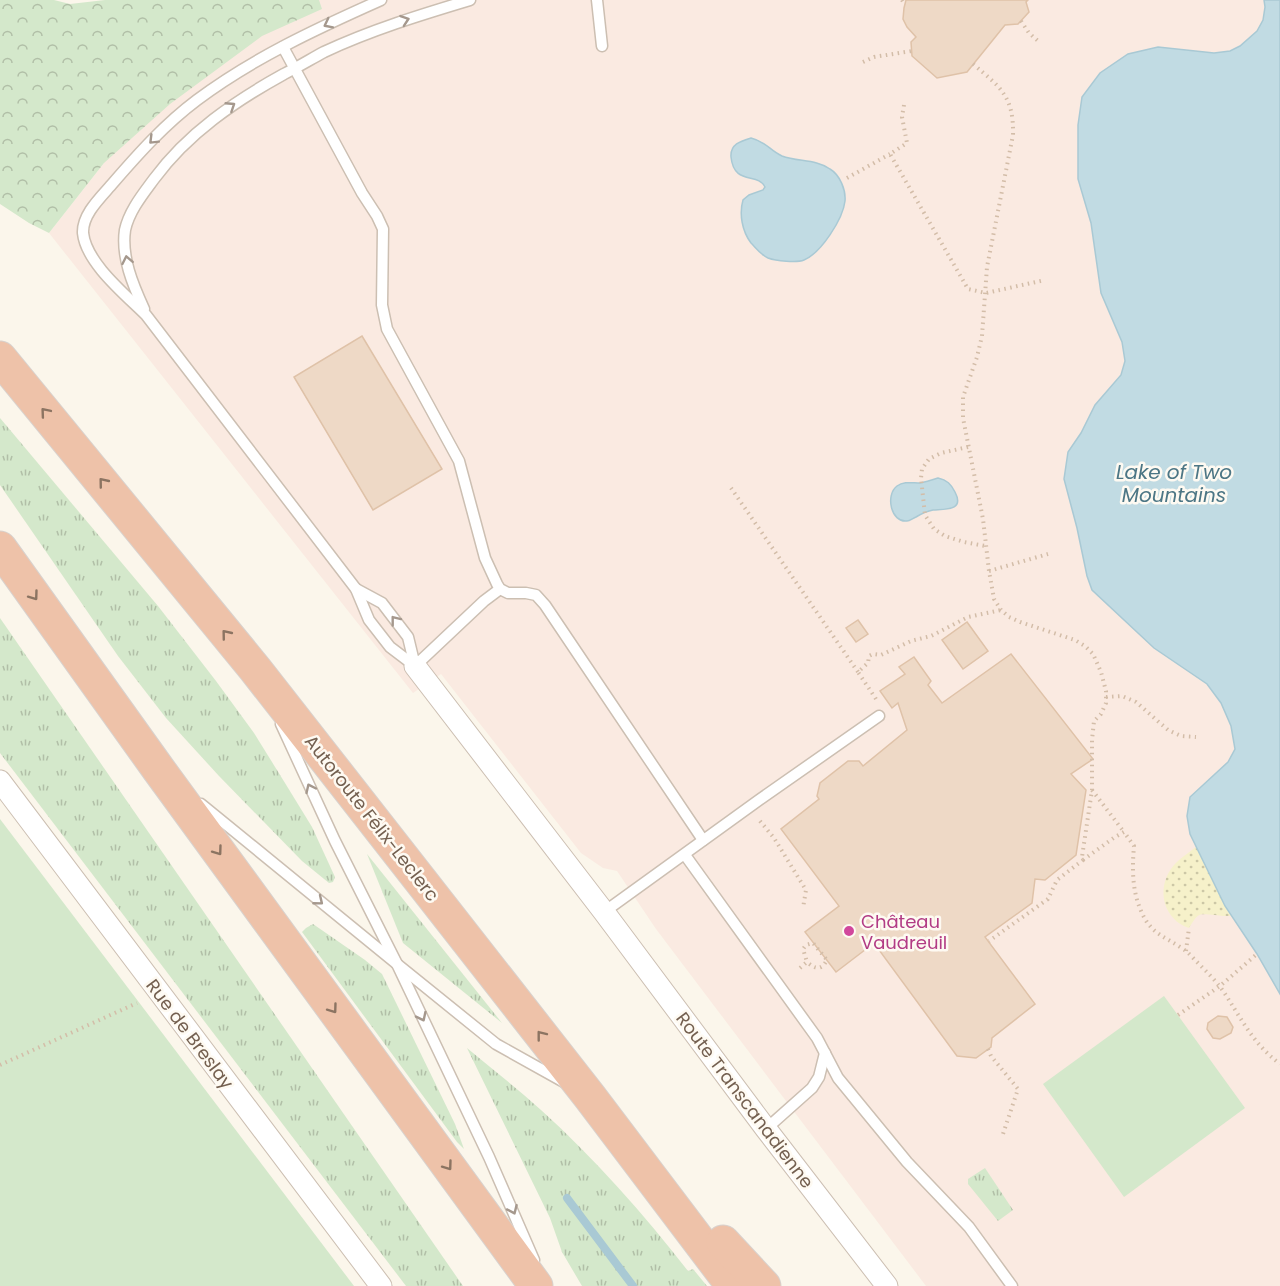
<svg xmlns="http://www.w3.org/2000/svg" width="1280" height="1286" font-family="Poppins,sans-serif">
<defs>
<pattern id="grass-tufts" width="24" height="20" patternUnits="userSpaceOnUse" patternTransform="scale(1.5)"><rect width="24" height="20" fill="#d4e8cb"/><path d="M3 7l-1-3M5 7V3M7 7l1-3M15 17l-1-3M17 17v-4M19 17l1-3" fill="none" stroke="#b1bfa7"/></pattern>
<pattern id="forest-crowns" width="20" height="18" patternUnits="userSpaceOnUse" patternTransform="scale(1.5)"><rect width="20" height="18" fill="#d4e8cb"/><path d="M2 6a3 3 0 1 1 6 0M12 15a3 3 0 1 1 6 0" fill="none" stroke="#b1bfa7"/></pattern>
<pattern id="sand-dots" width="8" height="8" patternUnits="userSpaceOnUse" patternTransform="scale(1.5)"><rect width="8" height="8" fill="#f6f1ca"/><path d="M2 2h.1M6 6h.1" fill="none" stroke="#ccc7a6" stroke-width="1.8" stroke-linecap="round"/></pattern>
</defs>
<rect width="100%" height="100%" fill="#fbf6eb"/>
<path fill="#faeae1" d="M105,0H1264L1265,7L1263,20L1257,31L1240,46L1230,51L1214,53L1158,47L1078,179L1091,223L1101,293L1122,342L1125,361L1122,375L1095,405L1081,433L1068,452L1064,479L1077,528L1087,576L1092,590L1154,648L1207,684L1221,703L1231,726L1235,749L1228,762L1190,797V834L1225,906L1257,954L1280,994V1286H926L656,929L617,871L603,868L581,853L441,674L413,693L49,233L104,163Z"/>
<g fill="url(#grass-tufts)">
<path d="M0,418L158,606L216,681L254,733L285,783L312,827L335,877L333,882L329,883L302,861L219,776L166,718L118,656L0,485Z"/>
<path d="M0,618L463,1286H406L0,753Z"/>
<path d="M367,854L502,1023L403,943Z"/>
<path d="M313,924L365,960L382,974L455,1124L464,1149L457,1142L302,932L306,928Z"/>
<path d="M467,1048C492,1069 518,1089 541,1110C595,1159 643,1213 688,1271L693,1269L707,1286H582L562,1252L550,1218Z"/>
<path d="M985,1168L1013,1210L998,1221L968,1184V1179Z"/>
</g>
<path fill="url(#forest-crowns)" d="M0,0H54L70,4L105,0H319L322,9L262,36L170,104L104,163L49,233L29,223L0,204Z"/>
<path fill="url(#sand-dots)" d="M1196,847L1225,906L1231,916C1226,916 1220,916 1215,915C1198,914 1199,912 1189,928C1164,920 1156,890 1171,869C1177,860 1187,854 1196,847Z"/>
<g fill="#d4e8cb">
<path d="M0,819L354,1286H0Z"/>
<path d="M1164,996L1245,1108L1124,1197L1043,1084Z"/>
</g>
<g fill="#c1dbe3" stroke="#a9c9d4" stroke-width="1.5">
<path d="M1264,0H1280V994L1257,954L1225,906L1190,834L1187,816L1190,797L1228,762L1235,749L1231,726L1221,703L1207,684L1154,648L1092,590L1087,576L1077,528L1064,479L1068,452L1081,433L1095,405L1121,375L1125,361L1122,342L1101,293L1091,223L1078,179V125L1082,97L1100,73L1128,54L1158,47L1214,53L1230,51L1240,46L1257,31L1263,20L1265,7Z"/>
<path d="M751,138C767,142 769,150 782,156C798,162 816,159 830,169C840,175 846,190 845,201C843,219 821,253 804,260C797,263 776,261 768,258C761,255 756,248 751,243C742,231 739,214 743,200L749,195L763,190L765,187C758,172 734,186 731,157C730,144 741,141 751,138Z"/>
<path d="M938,478C947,480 951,484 955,492C965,511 945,509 933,510C927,511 921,514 916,517C913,518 910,521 907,521C891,523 885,495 897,486C904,481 912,483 920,483C926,482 932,480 938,478Z"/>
</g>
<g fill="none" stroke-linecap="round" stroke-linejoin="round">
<path stroke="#a9c9d4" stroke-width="8" d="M567,1198L633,1286"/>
</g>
<g fill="#eed9c6" stroke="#dfc2a8" stroke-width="1.5">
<path d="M906,0H1028L1026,2L1029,12L1018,24L1005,25L967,72L937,78L912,56L911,42L916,37L907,27L903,19L904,8Z"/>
<path d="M362,336L442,469L373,510L294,377Z"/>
<path d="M858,620L868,634L856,642L846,628Z"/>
<path d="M967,622L988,651L963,669L942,640Z"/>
<path d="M1011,654L1093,759L1071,774L1086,790L1076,855L1045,880L1035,879L1032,903L985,937L1035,1004L992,1038L991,1047L976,1058L957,1056L874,943L836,972L805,932L839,906L781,829L819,799L817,796L820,783L848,761H859L863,766L907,730L898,703L892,708L880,691L905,674L899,667L914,657L931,681L928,685L942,703Z"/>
<path d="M1218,1016L1227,1017L1233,1027L1231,1033L1220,1039L1213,1038L1207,1029L1208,1023Z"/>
</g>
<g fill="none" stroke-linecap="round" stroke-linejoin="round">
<defs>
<g id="lane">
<path d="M381,0C318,28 253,58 197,100C165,124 139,153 113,183C102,196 82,214 83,233C86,263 126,295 146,315L356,589L369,620L390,647L415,666"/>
<path d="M597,0L602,46"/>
<path d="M283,47L362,193L377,216L383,229L382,305L387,329L459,461L485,558L497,584L500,589L508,593H526L536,595L545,605L703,840"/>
<path d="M144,309C133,285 121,257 125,230C129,211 143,194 154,179C188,133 235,101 284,74C298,67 311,59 324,52C371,30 420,15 470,0"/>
<path d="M356,589L382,603L408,637L415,666"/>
<path d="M415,666L484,601L500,589"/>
<path d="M281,724L335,841L397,964L489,1157L534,1260"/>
<path d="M201,804L397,964L496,1044L564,1082"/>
<path d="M685,855L817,1038L838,1078L907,1162L969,1227L1012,1286"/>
<path d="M604,912L759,800L879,716"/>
<path d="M766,1129L812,1088L819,1077L825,1053"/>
</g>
<g id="street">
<path d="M415,666L604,912L766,1129L887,1286"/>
<path d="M0,781L381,1286"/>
</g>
<g id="highway">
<path d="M0,358L255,669L590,1097L733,1286"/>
<path d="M0,548L159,770L536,1286"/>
<path d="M723,1242L764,1286"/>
</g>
</defs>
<use href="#lane" stroke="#ccbfb2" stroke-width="13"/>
<use href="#street" stroke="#ccbfb2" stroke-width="23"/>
<use href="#highway" stroke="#d8d2ce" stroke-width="35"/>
<g stroke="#d3bda8" stroke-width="4" stroke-dasharray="1.5 4.5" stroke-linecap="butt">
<path d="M902,0L905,5"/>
<path d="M1021,21L1029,33L1038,41"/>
<path d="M863,62L874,57L912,51"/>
<path d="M973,64C1000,87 1014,96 1013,135L987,267L982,336L977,357L963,397V418L983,519L989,571L994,599L1001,610L1009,617L1020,622L1075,640L1085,646L1093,654L1101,672L1106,691V703L1101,714L1094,721L1092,740V790L1082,857L1083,860L1057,880L1048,899L989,941"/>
<path d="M904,105L902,117L907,143L890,154L968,289L986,293L1045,280"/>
<path d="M847,178L890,154"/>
<path d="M968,447L941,453L929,459L922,469L921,478L925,515L934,529L945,536L964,542L985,546"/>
<path d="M731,488L858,672"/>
<path d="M989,571L1048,554"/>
<path d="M1106,697L1122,696L1136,702L1168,730L1181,736L1196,737"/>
<path d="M876,699L858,672L868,663L869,656L873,654L881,655L911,641L931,636L968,617L1001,610"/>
<path d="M1092,790L1124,832"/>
<path d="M760,821L774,838L806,890L803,908"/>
<path d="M1083,860L1115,837L1124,832L1134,846C1132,869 1132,892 1142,913C1151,934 1166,937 1183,949C1188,952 1192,957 1196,961C1205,970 1214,979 1221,988C1241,1017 1251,1042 1280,1064"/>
<path d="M1186,951L1189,928"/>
<path d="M800,968L807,962C815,969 821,971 827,960L813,943L806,945L803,949L807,962"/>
<path d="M1178,1015L1220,986L1257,954"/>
<path d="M988,1049L991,1056L1018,1089L1002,1137"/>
<path d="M0,1065L137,1003"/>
</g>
<use href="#lane" stroke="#fff" stroke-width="10"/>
<use href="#street" stroke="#fff" stroke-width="21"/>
<use href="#highway" stroke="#eec2a9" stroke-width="33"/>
</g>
<defs><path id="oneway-chevron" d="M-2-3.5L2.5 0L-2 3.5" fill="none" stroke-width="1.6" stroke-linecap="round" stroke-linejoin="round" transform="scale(1.5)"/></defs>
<g stroke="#a5988d">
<use href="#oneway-chevron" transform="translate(405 20) rotate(-19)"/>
<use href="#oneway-chevron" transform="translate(328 24) rotate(153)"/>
<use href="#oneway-chevron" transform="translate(231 106) rotate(-33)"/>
<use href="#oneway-chevron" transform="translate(153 140) rotate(135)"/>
<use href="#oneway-chevron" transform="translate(127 260) rotate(-101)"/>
<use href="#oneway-chevron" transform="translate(395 620) rotate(-128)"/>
<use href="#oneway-chevron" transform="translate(310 788) rotate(-115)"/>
<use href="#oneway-chevron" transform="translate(319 901) rotate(39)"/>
<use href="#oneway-chevron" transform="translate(422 1017) rotate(64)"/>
<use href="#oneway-chevron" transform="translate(513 1210) rotate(66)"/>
</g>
<g stroke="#8c7462">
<use href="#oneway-chevron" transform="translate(45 412) rotate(-130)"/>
<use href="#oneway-chevron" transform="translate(103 482) rotate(-129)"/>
<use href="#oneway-chevron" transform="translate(34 596) rotate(54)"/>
<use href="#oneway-chevron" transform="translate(226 634) rotate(-129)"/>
<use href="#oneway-chevron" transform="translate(218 851) rotate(54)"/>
<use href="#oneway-chevron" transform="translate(333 1009) rotate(54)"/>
<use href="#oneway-chevron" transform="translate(541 1035) rotate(-128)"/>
<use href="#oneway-chevron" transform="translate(448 1166) rotate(54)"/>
</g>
<circle fill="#d1479c" stroke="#fefaf2" stroke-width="2" cx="849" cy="931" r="6"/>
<g text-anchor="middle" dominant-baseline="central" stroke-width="5" stroke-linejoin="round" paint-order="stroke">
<g font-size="18" fill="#746050" stroke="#fefaf2">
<text transform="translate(372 818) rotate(52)">Autoroute Félix-Leclerc</text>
<text transform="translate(190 1034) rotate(53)">Rue de Breslay</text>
<text transform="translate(745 1100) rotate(53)">Route Transcanadienne</text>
</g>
<g font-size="18" fill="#b23c85" stroke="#fefaf2" text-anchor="start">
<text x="861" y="921">Château<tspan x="861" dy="21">Vaudreuil</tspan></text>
</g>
<g font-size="20" font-style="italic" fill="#4c7685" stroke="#fefaf2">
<text x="1174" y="472">Lake of Two<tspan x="1174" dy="23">Mountains</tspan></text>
</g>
</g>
</svg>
